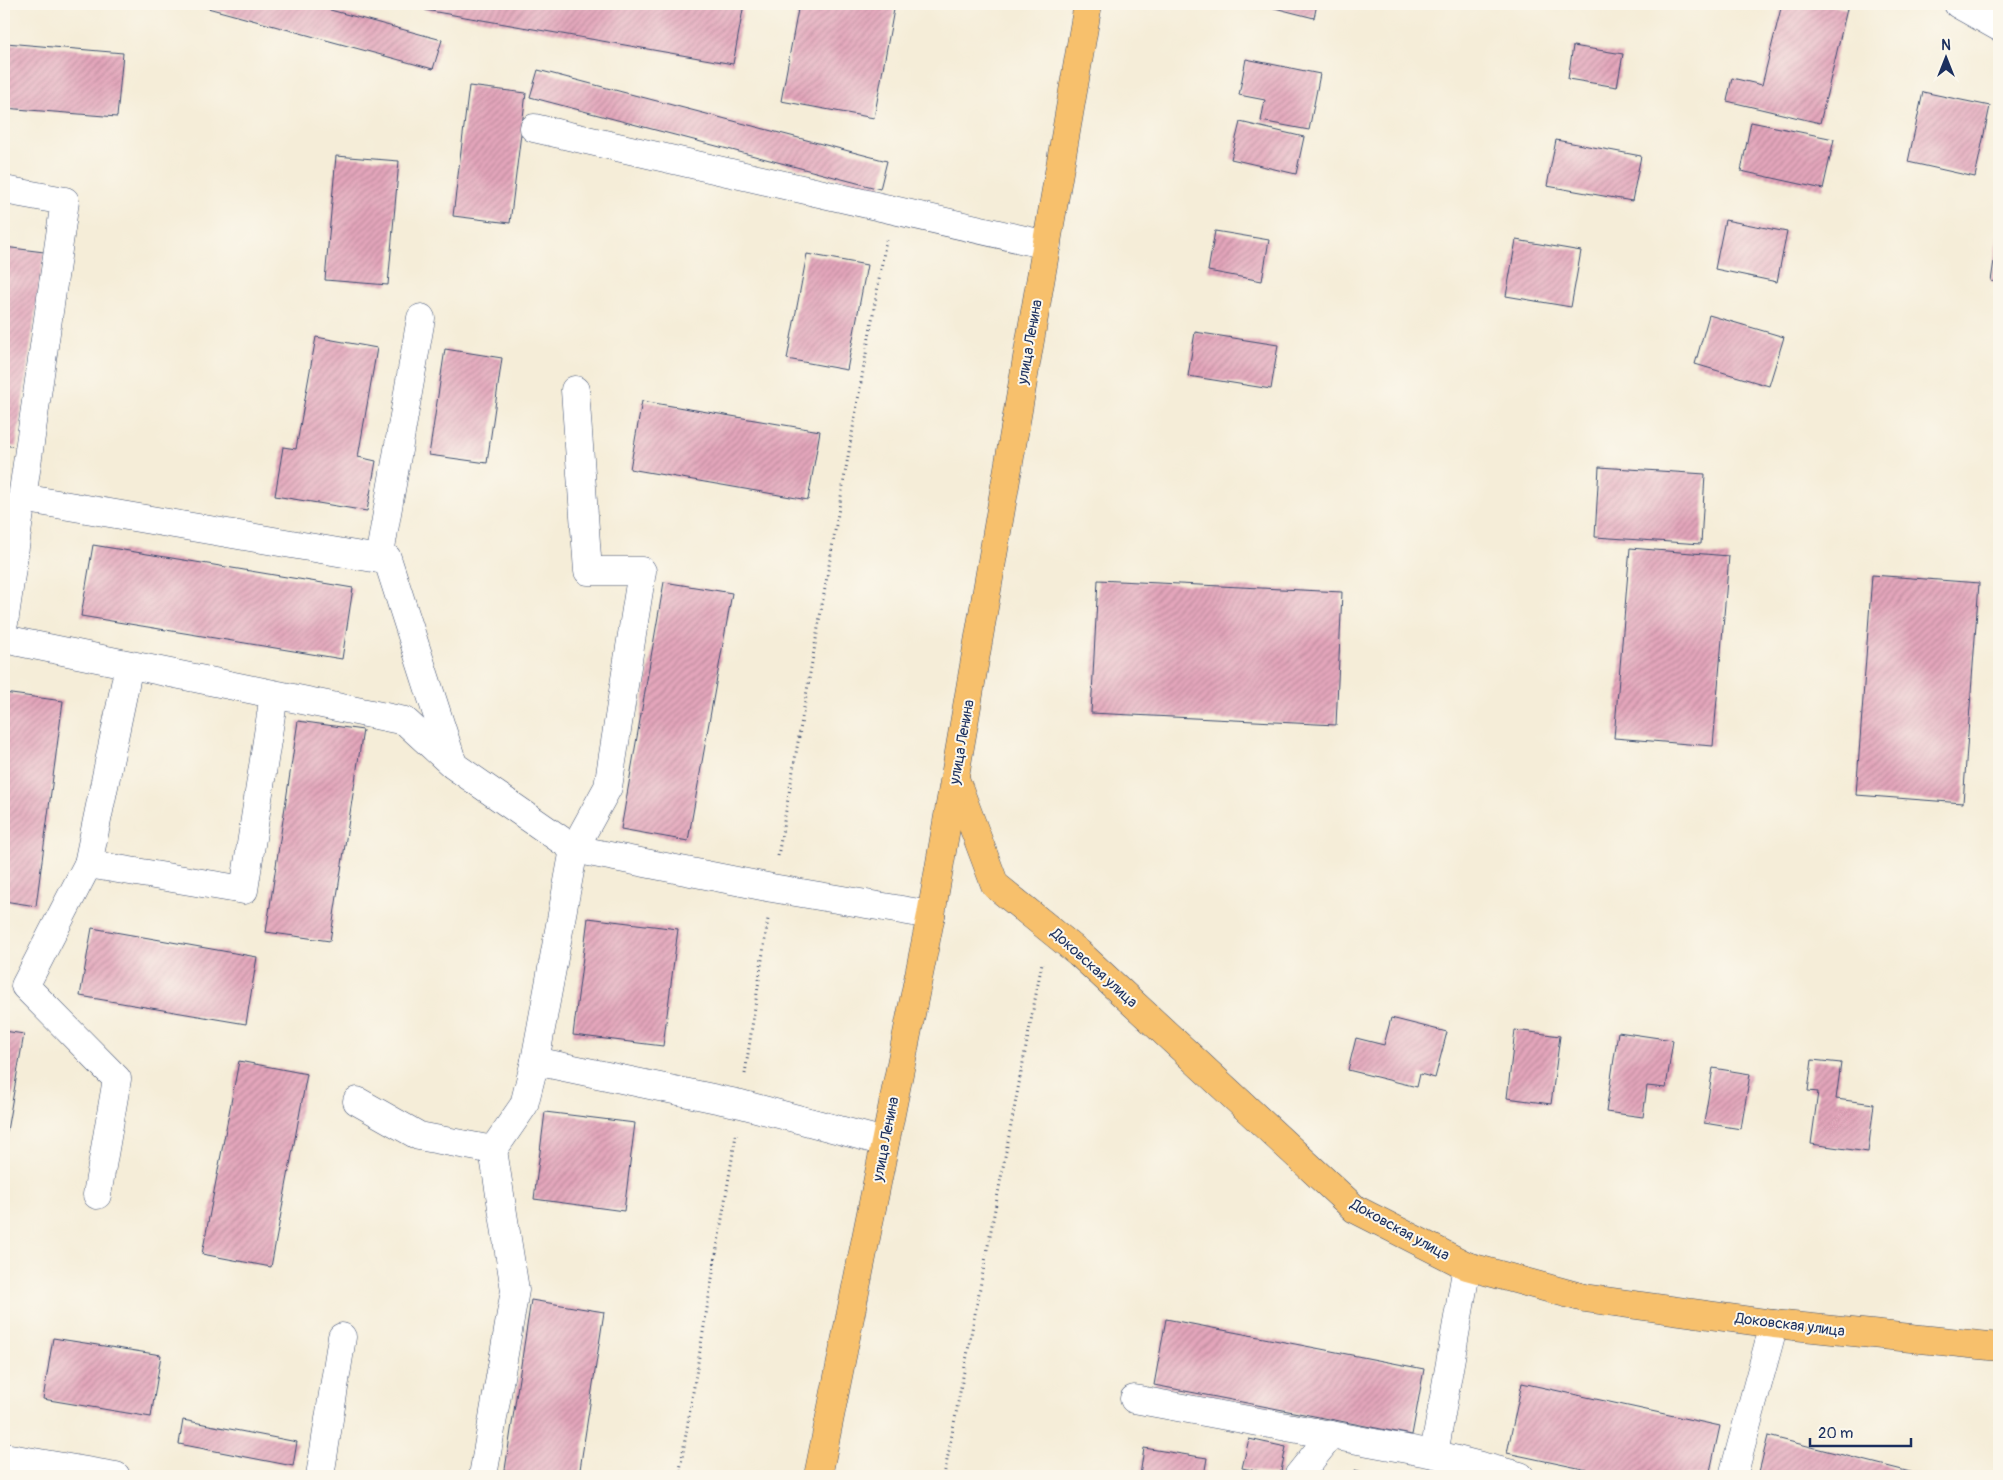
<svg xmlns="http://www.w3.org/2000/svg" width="2003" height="1480" font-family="Pangolin,sans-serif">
<defs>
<pattern id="building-hatch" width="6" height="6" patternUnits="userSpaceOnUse" patternTransform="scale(1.25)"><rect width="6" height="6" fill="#e4a6bb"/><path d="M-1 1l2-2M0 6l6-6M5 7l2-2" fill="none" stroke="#b8889b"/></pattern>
</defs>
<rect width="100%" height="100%" fill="#fbf7ec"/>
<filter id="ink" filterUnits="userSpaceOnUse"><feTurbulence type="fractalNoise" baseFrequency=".02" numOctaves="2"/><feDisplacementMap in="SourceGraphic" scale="10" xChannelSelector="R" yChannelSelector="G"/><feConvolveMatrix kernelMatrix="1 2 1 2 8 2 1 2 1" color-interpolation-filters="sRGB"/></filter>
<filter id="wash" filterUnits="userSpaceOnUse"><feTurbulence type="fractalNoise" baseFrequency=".0096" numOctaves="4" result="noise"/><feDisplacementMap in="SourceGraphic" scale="20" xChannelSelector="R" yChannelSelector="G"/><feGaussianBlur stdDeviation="1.12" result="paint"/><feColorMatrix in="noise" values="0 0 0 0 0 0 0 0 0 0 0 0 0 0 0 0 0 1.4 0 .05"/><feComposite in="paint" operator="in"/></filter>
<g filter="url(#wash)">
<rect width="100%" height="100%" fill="#f5edd8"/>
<g id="blocks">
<g fill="url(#building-hatch)">
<path d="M193,4H308L442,40L433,69Z"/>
<path d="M426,4H744L733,64L425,10Z"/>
<path d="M799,4H895L874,118L781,101Z"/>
<path d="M1259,4H1317L1314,18Z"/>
<path d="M1782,4H1825L1847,9L1820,123L1727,101L1732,78L1762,85Z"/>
<path d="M6,43L123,53L117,117L4,108Z"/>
<path d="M1573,46L1623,54L1617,87L1568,79Z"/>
<path d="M1246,59L1320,74L1309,130L1261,121L1265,100L1239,95Z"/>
<path d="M538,70L887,161L880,189L530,97Z"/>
<path d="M469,86L526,93L510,223L453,216Z"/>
<path d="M1923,92L1990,106L1975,177L1908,162Z"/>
<path d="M1240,122L1304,137L1296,174L1231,159Z"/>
<path d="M1751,122L1834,139L1823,189L1741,171Z"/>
<path d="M1556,140L1641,156L1632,201L1547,186Z"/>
<path d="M336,156L399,161L388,285L325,280Z"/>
<path d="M1725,220L1787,232L1777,282L1715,269Z"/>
<path d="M1215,231L1269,240L1262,281L1208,271Z"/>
<path d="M1998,234H1999V283L1991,281Z"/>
<path d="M1516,240L1581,251L1571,307L1506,296Z"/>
<path d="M4,247L44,252L16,447L4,445Z"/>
<path d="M807,254L867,265L847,370L787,359Z"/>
<path d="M1709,315L1784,337L1769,386L1695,364Z"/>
<path d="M1195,332L1278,345L1271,389L1188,376Z"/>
<path d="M316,337L377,348L358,457L376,461L367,511L275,496L283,447L296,449Z"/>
<path d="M445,349L502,358L487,463L429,455Z"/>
<path d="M642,401L820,431L808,500L630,469Z"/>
<path d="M1599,467L1705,474L1701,544L1595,537Z"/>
<path d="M93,545L353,588L342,659L81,616Z"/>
<path d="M1630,548L1729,556L1713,746L1614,738Z"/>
<path d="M1872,575L1979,583L1963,803L1856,795Z"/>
<path d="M1098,580L1342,592L1336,725L1091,713Z"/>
<path d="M664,582L732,593L688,841L621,829Z"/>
<path d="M4,693L63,701L36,906L4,901Z"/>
<path d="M298,721L363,730L330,941L266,932Z"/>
<path d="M588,918L678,929L663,1046L573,1035Z"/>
<path d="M92,928L257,957L246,1024L80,996Z"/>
<path d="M1391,1018L1447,1032L1435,1078L1420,1074L1417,1087L1348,1070L1356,1038L1384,1045Z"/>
<path d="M1515,1030L1560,1036L1551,1104L1507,1098Z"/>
<path d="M4,1031L24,1034L5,1142H4Z"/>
<path d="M1618,1032L1673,1040L1666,1088L1647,1086L1643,1117L1606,1112Z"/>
<path d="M1812,1060L1841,1063L1836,1099L1874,1104L1868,1152L1811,1144L1818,1092L1808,1091Z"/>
<path d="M239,1061L307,1074L271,1267L202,1254Z"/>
<path d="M1713,1068L1750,1074L1741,1129L1704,1123Z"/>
<path d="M545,1112L635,1123L624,1211L534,1199Z"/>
<path d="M531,1300L604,1312L579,1476H504Z"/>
<path d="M1166,1319L1424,1369L1412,1435L1154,1385Z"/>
<path d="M53,1338L161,1355L151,1417L43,1399Z"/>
<path d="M1522,1383L1720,1426L1709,1476H1616L1507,1453Z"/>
<path d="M183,1420L297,1442L293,1466L179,1444Z"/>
<path d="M1768,1436L1926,1476H1758Z"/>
<path d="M1249,1439L1286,1447L1280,1476L1242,1468Z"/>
<path d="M1144,1448L1207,1458L1204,1476H1140Z"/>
<path d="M1355,1470L1378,1476H1354Z"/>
</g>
</g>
</g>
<g filter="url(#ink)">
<use href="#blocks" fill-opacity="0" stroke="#3c4c70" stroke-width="1"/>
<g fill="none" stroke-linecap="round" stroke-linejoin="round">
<defs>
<g id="minor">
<path d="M1958,4L1999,27"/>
<path d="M534,128L1047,245"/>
<path d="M4,190L65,201L4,623"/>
<path d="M22,498L379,559L387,558L453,764"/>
<path d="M379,559L421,318"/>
<path d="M4,639L405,721L453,765L574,849L772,888L931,915"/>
<path d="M129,665L88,864L244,890L274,695"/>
<path d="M88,864L25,986L117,1079L97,1195"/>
<path d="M535,1061L574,849L608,787L642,571H588L575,390"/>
<path d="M357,1101L419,1136L493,1150L524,1105L535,1061L741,1104L885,1142"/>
<path d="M1467,1266L1434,1454L1520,1476"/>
<path d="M1134,1399L1434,1454"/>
<path d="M4,1457L116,1476"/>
<path d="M320,1476L342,1337"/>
<path d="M483,1476L515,1290L493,1150"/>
<path d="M1298,1476L1331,1435"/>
<path d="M1733,1476L1774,1324"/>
</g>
<g id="major">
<path d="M956,781L995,885L1079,953L1355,1209L1467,1266L1584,1298L1774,1324L1999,1347"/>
<path d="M818,1476L931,915L1088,4"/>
</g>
</defs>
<use href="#minor" stroke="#3c4c70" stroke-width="29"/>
<use href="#major" stroke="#3c4c70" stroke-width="29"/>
<g stroke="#3c4c70" stroke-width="3" stroke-dasharray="1 4" stroke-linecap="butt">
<path d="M778,856L886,240"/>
<path d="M745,1074L768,919"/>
<path d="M679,1476L736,1135"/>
<path d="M944,1476L1042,963"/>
</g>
<use href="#minor" stroke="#fff" stroke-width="28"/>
<use href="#major" stroke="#f7c06c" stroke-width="28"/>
</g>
</g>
<g text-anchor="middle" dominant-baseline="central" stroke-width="4" stroke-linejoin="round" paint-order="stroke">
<g font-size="15" fill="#1b2f5e" stroke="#fbf7ec">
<text transform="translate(1030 342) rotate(-80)">улица Ленина</text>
<text transform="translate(962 742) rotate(-80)">улица Ленина</text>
<text transform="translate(1094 968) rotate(42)">Доковская улица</text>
<text transform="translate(886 1139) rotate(-79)">улица Ленина</text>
<text transform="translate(1400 1230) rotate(29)">Доковская улица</text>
<text transform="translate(1790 1325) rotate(7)">Доковская улица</text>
</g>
</g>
<rect width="2003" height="1480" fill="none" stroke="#fbf7ec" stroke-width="20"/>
<g transform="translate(1946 58)" stroke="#fbf7ec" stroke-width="4" paint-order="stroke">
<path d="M0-4L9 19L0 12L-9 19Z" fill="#1b2f5e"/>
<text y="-8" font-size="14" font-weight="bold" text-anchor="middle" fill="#1b2f5e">N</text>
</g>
<path d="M1810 1438v8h101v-8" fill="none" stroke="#1b2f5e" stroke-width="2.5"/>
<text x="1818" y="1438" font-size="15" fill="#1b2f5e" stroke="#fbf7ec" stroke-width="4" paint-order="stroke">20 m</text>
</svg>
